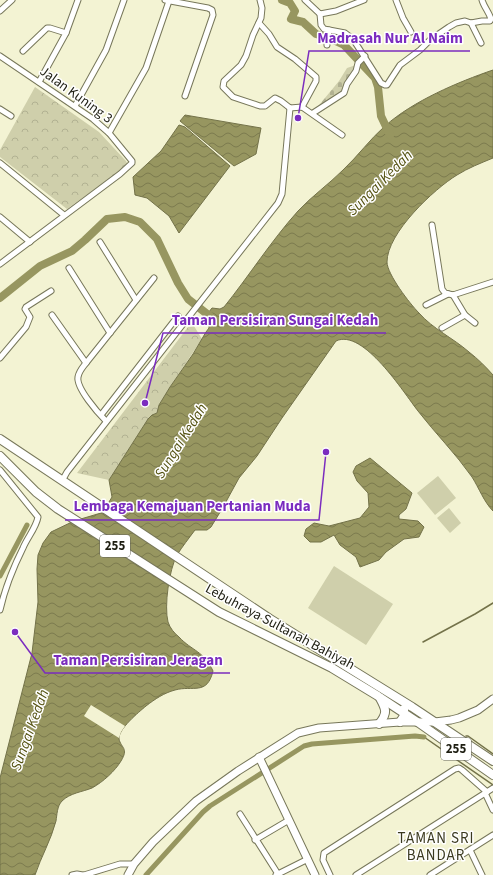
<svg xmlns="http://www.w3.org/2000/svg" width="493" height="875" font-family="'Source Sans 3',sans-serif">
<defs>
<pattern id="cemetery-stones" width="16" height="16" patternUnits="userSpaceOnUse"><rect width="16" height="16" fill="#cfcfab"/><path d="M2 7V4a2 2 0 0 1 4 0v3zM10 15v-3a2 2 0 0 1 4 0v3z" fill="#b1b192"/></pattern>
<pattern id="park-crowns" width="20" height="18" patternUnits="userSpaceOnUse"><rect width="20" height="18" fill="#cfcfab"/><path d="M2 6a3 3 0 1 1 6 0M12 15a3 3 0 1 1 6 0" fill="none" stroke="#b1b192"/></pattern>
<pattern id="water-waves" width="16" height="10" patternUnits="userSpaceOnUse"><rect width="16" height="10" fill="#979660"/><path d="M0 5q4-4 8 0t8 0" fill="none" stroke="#7b7a4e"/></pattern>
</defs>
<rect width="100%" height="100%" fill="#f3f3d3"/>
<g fill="#cfcfab">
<path d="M438,476L456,498L435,515L417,493Z"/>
<path d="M449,508L461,523L450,533L437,518Z"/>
<path d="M334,566L393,604L366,645L308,608Z"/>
</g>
<path fill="url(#cemetery-stones)" d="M356,65V68L343,92L315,110L339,81L347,68Z"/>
<g fill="url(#park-crowns)">
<path d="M35,87L99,132L126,161L128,165L67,209L0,157V150Z"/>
<path d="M194,326L202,339L170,387L159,405L157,413L152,415L148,419L109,480L77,473L188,327Z"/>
</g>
<g fill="url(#water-waves)" stroke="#737249">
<path d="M493,70V158C481,163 468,168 457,175C434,189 387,233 387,262C387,274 410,304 419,313C433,329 453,338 469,352C478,359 486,367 493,375V511C484,502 479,488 472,477C456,454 435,433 418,411C404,393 363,328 336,341L282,418L257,456L239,478L222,509L211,527L207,530H195C189,538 182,547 177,555C169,570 164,606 168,622C170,628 174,633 179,637C192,651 204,651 213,671C207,696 193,685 175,690C164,693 155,699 146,706C139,712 118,729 119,739C121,748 129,748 121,761C115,771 103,782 92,788C82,792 70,793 62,801C57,806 57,815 56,821C51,840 41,857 35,875H0V778L32,653L38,602L37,569L38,555L43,543L51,532L74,521L101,513L109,502L112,497L109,480L148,419L152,415L157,413L159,405L170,387L193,354L206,332L209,328L208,313L212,308L220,309L224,307C249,276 271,241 298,211C312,196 329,184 343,170C358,156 370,139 385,126C413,101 458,82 493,70Z"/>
<path d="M185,115L261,128L256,154L234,166L180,121Z"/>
<path d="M179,125L185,127L230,166L179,233L169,216L147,198L135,195L133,177L161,151Z"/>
<path d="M370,458L412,493L406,509L399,515V519L418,521L424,527L419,537L404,539L386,552L379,560L360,567L356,557L340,545L334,535L321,542H310L304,536L306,529L314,523L329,526L360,518L369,507L368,493L357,481L353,472L356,466Z"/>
</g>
<path fill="#f3f3d3" d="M91,705L125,726L121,732L119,738L84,716Z"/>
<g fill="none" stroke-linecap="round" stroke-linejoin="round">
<g stroke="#737249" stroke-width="1.5">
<path d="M423,642L475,614L493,603"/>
<path d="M466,736H468L493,754"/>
<path d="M424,737L493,785"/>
</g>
<g stroke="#979660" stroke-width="5">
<path d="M0,576L27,525"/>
<path d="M146,875L203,812L210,806L304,746L312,744L415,736L424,737"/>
</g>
<g stroke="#979660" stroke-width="8">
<path d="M282,0L290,3L295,11L291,19L303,22L316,34L329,38L344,45L375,78L378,87L381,116L390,135"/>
<path d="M0,298L40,266L72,251L85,240L107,219L125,217L140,222L157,239L178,283L188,299L216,321"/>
</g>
<defs>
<g id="street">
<path d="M165,0L208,8L212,10L213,15L185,96"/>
<path d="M260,0L262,8L261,18L253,35L246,56L241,65L224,81L223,87L233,97L260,106H265L275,98L281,101L290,108"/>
<path d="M305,0L320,14L336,11L364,0"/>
<path d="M396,0L403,18L411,32"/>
<path d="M0,11L12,0"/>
<path d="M320,14L321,25L324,29L345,33L353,39L381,83L385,85H387L400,65L420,50L430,40L449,27L456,23L465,21L471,23L482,21H490L491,19C489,12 484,7 482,0"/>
<path d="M259,23L269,34L277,47L295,59L316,77V81L302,107"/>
<path d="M471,23L481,43"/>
<path d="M327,45L329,30"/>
<path d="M23,51L47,28H50L66,33"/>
<path d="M0,56L93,119L109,133L132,161V163L120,174L0,264"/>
<path d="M39,82L66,33L78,0"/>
<path d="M75,106L106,50L124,0"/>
<path d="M290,108L302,107L342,135"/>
<path d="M0,109L11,116"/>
<path d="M313,113L344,93L347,84L356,71L358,63L365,56"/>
<path d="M109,133L146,68L169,1"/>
<path d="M0,163L64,215"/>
<path d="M0,217L30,242"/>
<path d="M432,225L442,289L445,293L453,295L493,282"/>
<path d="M100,242L136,300"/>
<path d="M69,268L110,333"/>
<path d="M453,295L465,315L475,323"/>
<path d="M426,305L448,294"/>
<path d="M52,315L86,363"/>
<path d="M442,328L465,315"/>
<path d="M0,358L26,327L30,317L25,309L26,307L51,291"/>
<path d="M101,415L178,316"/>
<path d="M106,421C98,413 76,388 78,377C79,371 83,367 86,363L154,278"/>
<path d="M0,470L38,517C36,528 27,538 23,548C13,568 5,588 0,610"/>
<path d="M62,481L67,472L278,203L282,194L290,108"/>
<path d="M485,793L493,810"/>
<path d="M240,814L278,874"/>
<path d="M255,840L289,820"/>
<path d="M470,850L482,875"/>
<path d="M72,875L77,874L83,875"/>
<path d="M84,875L120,864H134"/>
<path d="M276,875L308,859"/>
<path d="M330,875L323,860L324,853L455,769L459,768L462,770L487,792"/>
<path d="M356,875L493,788"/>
<path d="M430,875L493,835"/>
</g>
<g id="secondary">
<path d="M259,757L315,875"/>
<path d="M128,875L134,864L153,842L196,801L238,771L298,733L319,728L400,722H435L451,720L459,718L478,710L493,699"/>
</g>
<g id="primary">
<path d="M0,439L270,619L412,707L493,761"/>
<path d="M0,456L36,492L58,509L219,612L332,668L378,696L419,723L493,775"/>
<path d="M400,722L404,716V709"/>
<path d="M379,724C388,713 386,709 380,698"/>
</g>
</defs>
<use href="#street" stroke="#77775a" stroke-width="7"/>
<use href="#secondary" stroke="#77775a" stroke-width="9"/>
<use href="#primary" stroke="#77775a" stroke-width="10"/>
<use href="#street" stroke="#fff" stroke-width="5"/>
<use href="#secondary" stroke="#fff" stroke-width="7"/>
<use href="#primary" stroke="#fff" stroke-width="8"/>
</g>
<g text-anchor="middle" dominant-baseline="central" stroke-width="3" stroke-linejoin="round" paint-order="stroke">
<g fill="#fff" stroke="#626259" stroke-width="1">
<rect x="100" y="535" width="30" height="22" rx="3"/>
<rect x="441" y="738" width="30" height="22" rx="3"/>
</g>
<g font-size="13" font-weight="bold" fill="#1e1e12">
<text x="115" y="546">255</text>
<text x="456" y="749">255</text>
</g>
<g font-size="14" fill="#1e1e12" stroke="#fff">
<text transform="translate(76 95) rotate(36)">Jalan Kuning 3</text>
<text transform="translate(280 627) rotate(28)">Lebuhraya Sultanah Bahiyah</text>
</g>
<g font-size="15" font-style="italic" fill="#555312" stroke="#fff">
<text transform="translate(380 183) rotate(-45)">Sungai Kedah</text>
<text transform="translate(181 441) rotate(-58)">Sungai Kedah</text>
<text transform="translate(30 730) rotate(-70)">Sungai Kedah</text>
</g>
<g font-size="15" letter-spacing="1" fill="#3b3a1f" stroke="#fff">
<text x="436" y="838">TAMAN SRI<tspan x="436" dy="17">BANDAR</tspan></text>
</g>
</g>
<path fill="none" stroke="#7b2cbf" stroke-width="1.5" d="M298 118L309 51H470M145 403L163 333H386M326 452L319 520H65M15 632L45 673H230"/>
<g fill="#7b2cbf" stroke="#fff" stroke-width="1.5">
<circle cx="298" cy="118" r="4"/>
<circle cx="145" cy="403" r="4"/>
<circle cx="326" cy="452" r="4"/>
<circle cx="15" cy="632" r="4"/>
</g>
<g font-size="15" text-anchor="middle" font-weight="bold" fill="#7b2cbf" stroke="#fff" stroke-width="3" stroke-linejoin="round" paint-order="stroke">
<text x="390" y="43">Madrasah Nur Al Naim</text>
<text x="275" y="325">Taman Persisiran Sungai Kedah</text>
<text x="192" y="511">Lembaga Kemajuan Pertanian Muda</text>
<text x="138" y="665">Taman Persisiran Jeragan</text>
</g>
</svg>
